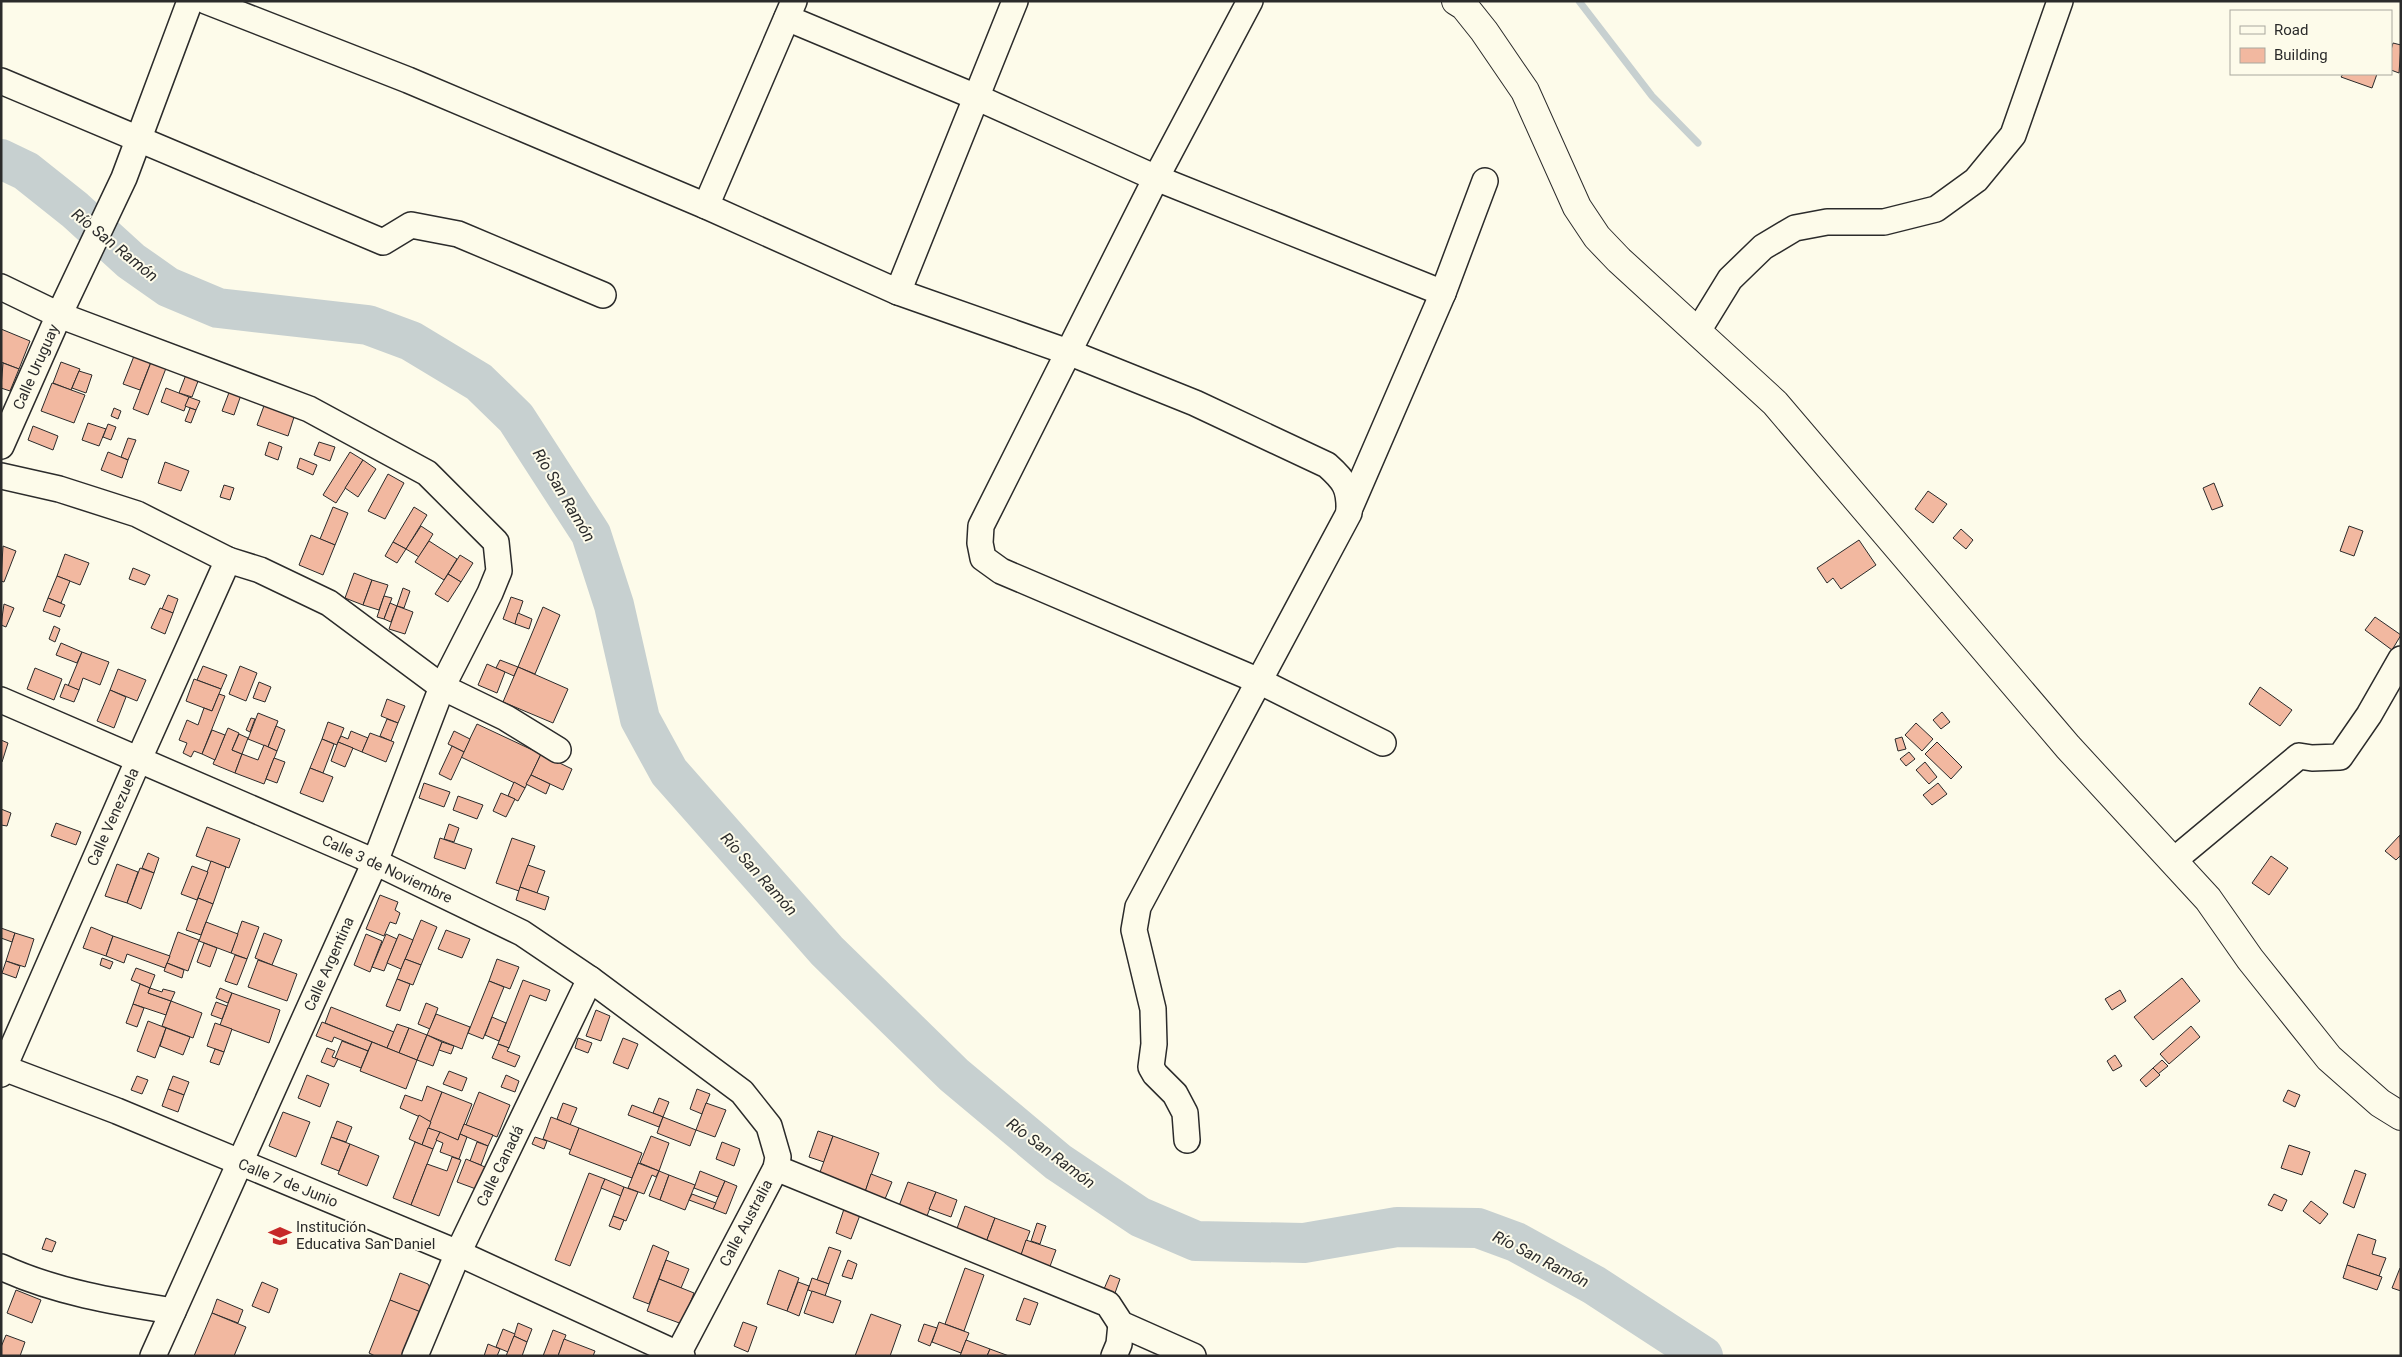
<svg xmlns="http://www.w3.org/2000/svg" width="2402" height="1357" font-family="Roboto,sans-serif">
<rect width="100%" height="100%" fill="#fdfbea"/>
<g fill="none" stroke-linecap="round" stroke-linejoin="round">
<path stroke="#c7d0d0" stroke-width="7" d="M1579,1L1652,96L1698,143"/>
<path stroke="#c7d0d0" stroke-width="40" d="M1,159L26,171L75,210L131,261L168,287L218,308L368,325L411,341L479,382L516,418L591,534L614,605L640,719L669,772L827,951L954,1075L1058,1162L1140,1217L1196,1241L1304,1243L1397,1227L1478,1228L1516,1242L1594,1285L1703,1356"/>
</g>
<g fill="#f2b8a0" stroke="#2b2b2b">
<path d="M2393,43L2401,45L2399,73L2391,70V50Z"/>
<path d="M2343,74H2377L2372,88L2341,77Z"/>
<path d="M1,329L30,341L19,369L1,362Z"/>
<path d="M134,356L151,362L140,390L123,384Z"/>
<path d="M153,357L168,363L148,415L133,409Z"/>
<path d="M61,362L80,369L71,390L53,383Z"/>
<path d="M3,363L19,369L10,391L1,388Z"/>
<path d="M79,371L92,375L86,393L72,388Z"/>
<path d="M187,372L200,376L192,397L179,393Z"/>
<path d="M52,383L85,395L74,423L41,411Z"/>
<path d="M166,388L189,397L184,411L161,402Z"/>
<path d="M230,390L241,395L234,415L222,411Z"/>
<path d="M189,397L200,401L196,410L185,406Z"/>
<path d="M265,403L295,414L288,436L257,425Z"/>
<path d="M114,408L121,411L118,419L111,416Z"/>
<path d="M190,408L196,410L191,423L185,421Z"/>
<path d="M88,423L106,429L99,446L82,440Z"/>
<path d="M108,424L116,427L111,440L103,437Z"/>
<path d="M33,426L58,436L53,450L28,440Z"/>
<path d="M128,438L136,440L128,460L121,457Z"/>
<path d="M269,442L282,447L278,460L265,455Z"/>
<path d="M319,442L335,447L330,461L314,455Z"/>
<path d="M108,452L128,460L122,478L101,470Z"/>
<path d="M350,452L363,460L336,503L323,495Z"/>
<path d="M300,458L317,465L313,475L297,468Z"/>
<path d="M363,460L376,469L358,497L345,488Z"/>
<path d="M165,462L189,471L181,491L158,483Z"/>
<path d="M388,474L404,483L385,519L368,511Z"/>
<path d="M2214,483L2223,506L2212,510L2203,488Z"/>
<path d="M224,485L234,488L230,500L220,497Z"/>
<path d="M1928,491L1947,504L1933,523L1915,509Z"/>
<path d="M333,507L348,513L335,545L320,539Z"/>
<path d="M414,507L427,515L406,549L393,542Z"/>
<path d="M421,526L433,534L419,557L406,549Z"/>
<path d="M2349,526L2363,531L2354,556L2340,551Z"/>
<path d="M1961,529L1973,540L1966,549L1953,538Z"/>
<path d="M311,535L335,545L323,575L299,565Z"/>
<path d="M1859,540L1876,565L1841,589L1833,578L1827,583L1817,568Z"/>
<path d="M429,541L457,559L444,580L415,562Z"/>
<path d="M393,542L406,549L397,563L385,556Z"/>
<path d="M3,546L16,551L4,582L1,581Z"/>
<path d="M65,554L89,563L80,585L57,576Z"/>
<path d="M460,555L473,563L461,582L448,574Z"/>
<path d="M133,568L150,575L145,585L129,579Z"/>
<path d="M354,573L372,580L363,605L345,598Z"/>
<path d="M448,574L461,582L448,602L435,594Z"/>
<path d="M57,576L70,581L61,603L48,598Z"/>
<path d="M372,580L388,585L379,610L363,605Z"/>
<path d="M403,588L410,591L404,608L397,606Z"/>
<path d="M168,595L178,599L173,613L162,609Z"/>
<path d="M384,596L392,598L384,619L377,617Z"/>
<path d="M511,597L523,601L515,624L503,619Z"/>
<path d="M48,598L65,605L60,617L43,611Z"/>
<path d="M390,603L397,606L391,622L384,619Z"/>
<path d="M4,604L14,608L6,627L1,625Z"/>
<path d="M397,606L413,612L405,634L389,629Z"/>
<path d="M543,607L560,615L535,674L518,667Z"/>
<path d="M160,608L173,613L165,634L151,628Z"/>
<path d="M518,613L532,619L529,629L515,624Z"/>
<path d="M2375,617L2401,635L2392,650L2365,630Z"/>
<path d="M54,626L60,629L55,642L49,639Z"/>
<path d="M61,643L82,652L77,663L56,655Z"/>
<path d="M82,652L109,662L100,685L83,678L79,690L68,686Z"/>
<path d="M500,660L518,667L514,676L496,668Z"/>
<path d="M487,664L505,672L497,693L478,685Z"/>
<path d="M203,666L227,675L221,689L197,680Z"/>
<path d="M240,666L257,673L246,701L229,694Z"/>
<path d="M518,667L568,689L553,723L503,702Z"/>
<path d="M35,668L62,679L54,700L27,689Z"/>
<path d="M118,669L146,680L137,701L110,690Z"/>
<path d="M194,679L221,689L212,711L186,701Z"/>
<path d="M259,682L271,687L265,702L253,698Z"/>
<path d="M65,684L79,690L74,702L60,697Z"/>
<path d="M2260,687L2292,710L2280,726L2249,704Z"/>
<path d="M110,690L126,697L114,728L97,721Z"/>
<path d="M219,694L225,696L202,754L194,751L191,757L183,753L187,743L179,740L187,720L198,725L204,708L212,711Z"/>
<path d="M387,699L405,706L398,723L381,716Z"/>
<path d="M1942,712L1950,722L1941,729L1933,720Z"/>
<path d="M258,713L278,721L268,747L248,739Z"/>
<path d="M251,718L255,719L250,732L246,730Z"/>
<path d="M387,719L398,723L391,741L380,736Z"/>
<path d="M328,722L344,728L337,745L322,739Z"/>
<path d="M1916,723L1933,739L1922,751L1905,735Z"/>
<path d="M477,724L541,754L525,788L461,757Z"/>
<path d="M276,726L285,730L277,751L268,747Z"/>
<path d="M228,728L239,733L232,750L242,754L235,773L213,764Z"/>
<path d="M212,730L225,735L215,760L202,754Z"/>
<path d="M351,731L368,738L362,752L338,742L341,736L348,739Z"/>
<path d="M454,731L470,739L464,752L448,744Z"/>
<path d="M370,733L394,742L386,762L362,752Z"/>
<path d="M239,734L248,738L242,754L232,750Z"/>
<path d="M1902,737L1906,749L1898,751L1895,739Z"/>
<path d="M322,739L334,744L323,773L310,768Z"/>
<path d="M1,740L8,743L2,762H1Z"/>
<path d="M338,742L353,748L345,767L331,761Z"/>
<path d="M1937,742L1962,767L1951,779L1925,754Z"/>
<path d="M264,745L277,751L264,784L235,773L242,754L258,760Z"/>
<path d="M452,746L464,752L451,780L439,774Z"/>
<path d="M1909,752L1915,759L1906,766L1900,759Z"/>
<path d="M541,754L572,769L563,790L531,775Z"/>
<path d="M274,758L285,762L277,783L266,779Z"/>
<path d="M1925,762L1937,777L1929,784L1916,770Z"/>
<path d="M310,768L333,777L323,802L300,793Z"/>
<path d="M531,775L550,784L546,794L526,784Z"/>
<path d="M514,782L525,788L518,801L508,796Z"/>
<path d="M424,783L450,792L444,807L419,798Z"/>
<path d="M1938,783L1947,794L1932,805L1923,795Z"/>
<path d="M501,793L515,799L506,817L493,811Z"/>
<path d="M458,796L483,805L477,819L453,810Z"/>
<path d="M1,809L11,813L7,826L1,825Z"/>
<path d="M56,823L81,832L76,845L51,836Z"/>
<path d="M449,824L459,828L454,842L444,839Z"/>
<path d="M207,827L240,839L229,868L196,856Z"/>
<path d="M2400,835L2401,855L2396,860L2385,851Z"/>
<path d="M440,838L472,849L465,869L434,858Z"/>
<path d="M512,838L535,846L519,891L496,883Z"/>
<path d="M148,853L159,858L154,873L142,868Z"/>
<path d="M2271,856L2288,868L2269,895L2252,883Z"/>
<path d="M211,861L226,867L213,904L198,898Z"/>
<path d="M117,864L138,872L127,903L105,896Z"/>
<path d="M528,865L545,871L537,893L520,887Z"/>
<path d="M192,866L208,872L197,900L181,894Z"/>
<path d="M140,868L154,873L141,909L127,903Z"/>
<path d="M520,887L549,897L545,910L516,900Z"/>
<path d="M380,895L398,902L395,910L400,913L396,924L390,922L384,936L366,929Z"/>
<path d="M198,898L213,904L201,935L186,930Z"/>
<path d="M421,920L437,927L421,965L405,959Z"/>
<path d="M242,921L259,927L247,959L231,953Z"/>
<path d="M206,922L238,934L231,953L199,941Z"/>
<path d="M91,927L113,936L106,956L83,948Z"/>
<path d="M1,928L15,933L12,942L1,938Z"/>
<path d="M446,930L470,939L462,958L438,949Z"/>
<path d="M178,932L199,940L188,971L167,963Z"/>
<path d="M15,933L34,939L25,967L6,961Z"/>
<path d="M264,933L282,940L272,965L255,958Z"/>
<path d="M366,934L382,941L370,972L354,965Z"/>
<path d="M386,934L397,939L384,971L372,967Z"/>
<path d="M399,934L413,940L401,969L387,963Z"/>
<path d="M113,936L170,956L165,968L127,954L124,963L106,956Z"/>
<path d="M204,943L217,948L210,967L197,962Z"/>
<path d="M235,955L247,959L237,985L225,981Z"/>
<path d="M102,958L113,962L110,969L100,965Z"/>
<path d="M405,959L421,965L413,985L397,979Z"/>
<path d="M497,959L519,967L510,989L489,981Z"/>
<path d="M258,960L297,974L287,1001L248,987Z"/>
<path d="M6,961L20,966L16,978L2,973Z"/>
<path d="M167,963L184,970L182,978L164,971Z"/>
<path d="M136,968L155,975L150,988L131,980Z"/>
<path d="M2182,978L2200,1001L2153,1040L2134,1017Z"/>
<path d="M397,979L410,984L400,1011L386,1006Z"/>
<path d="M523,980L550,990L546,1001L530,995L509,1048L498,1044Z"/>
<path d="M489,981L504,987L483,1039L468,1033Z"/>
<path d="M140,984L150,988L148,993L171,1001L166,1015L133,1004Z"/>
<path d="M150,988L162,992L163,989L175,992L171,1001L148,993Z"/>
<path d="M220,988L232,993L228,1003L216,998Z"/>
<path d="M2120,990L2126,1001L2112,1010L2105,999Z"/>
<path d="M232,993L280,1010L269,1043L220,1025Z"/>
<path d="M171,1001L202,1013L193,1038L162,1026Z"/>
<path d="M216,1002L227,1006L222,1019L211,1015Z"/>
<path d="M426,1003L438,1008L430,1029L418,1024Z"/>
<path d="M133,1004L144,1008L137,1027L126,1023Z"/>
<path d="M331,1007L394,1032L387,1048L325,1023Z"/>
<path d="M596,1010L610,1016L601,1041L586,1036Z"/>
<path d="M436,1014L470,1027L462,1049L427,1035Z"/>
<path d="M492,1017L506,1023L499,1041L485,1035Z"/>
<path d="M148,1021L166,1028L155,1058L137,1051Z"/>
<path d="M322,1022L372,1042L368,1051L334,1037L332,1042L316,1036Z"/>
<path d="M215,1023L232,1029L224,1052L207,1046Z"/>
<path d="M397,1024L409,1028L399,1053L387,1048Z"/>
<path d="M2191,1026L2200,1037L2169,1064L2160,1054Z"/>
<path d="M166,1028L190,1037L183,1055L160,1046Z"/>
<path d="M409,1028L427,1035L417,1060L399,1053Z"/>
<path d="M427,1035L442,1042L433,1066L417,1060Z"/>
<path d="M578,1038L592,1043L588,1053L575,1048Z"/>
<path d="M623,1038L638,1044L628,1069L613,1063Z"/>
<path d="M342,1041L368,1051L361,1068L335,1058Z"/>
<path d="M372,1042L417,1060L406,1089L360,1071Z"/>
<path d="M442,1042L454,1046L451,1054L439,1050Z"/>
<path d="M498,1044L509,1048L507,1051L520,1056L515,1067L492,1058Z"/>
<path d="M327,1048L335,1051L332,1057L338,1059L334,1067L321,1062Z"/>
<path d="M215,1049L224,1052L219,1065L210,1062Z"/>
<path d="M2115,1055L2122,1066L2113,1071L2107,1061Z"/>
<path d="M2162,1060L2168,1066L2158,1074L2153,1068Z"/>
<path d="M2153,1068L2160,1075L2146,1087L2140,1080Z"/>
<path d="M449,1071L467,1078L462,1091L443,1084Z"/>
<path d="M307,1075L329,1084L320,1107L298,1098Z"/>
<path d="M506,1075L519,1081L515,1092L501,1087Z"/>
<path d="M137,1076L148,1080L142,1094L131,1090Z"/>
<path d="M173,1076L189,1082L184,1095L168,1089Z"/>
<path d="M427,1086L442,1092L431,1122L400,1108L405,1095L422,1101Z"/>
<path d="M168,1089L184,1095L178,1112L162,1106Z"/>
<path d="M697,1089L710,1094L702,1114L690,1109Z"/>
<path d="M2288,1090L2300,1095L2295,1107L2283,1101Z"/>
<path d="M442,1092L472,1104L458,1140L428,1128Z"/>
<path d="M479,1092L510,1105L497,1137L466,1125Z"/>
<path d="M659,1098L669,1102L663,1117L653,1113Z"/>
<path d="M563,1103L577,1108L570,1125L557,1119Z"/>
<path d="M706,1103L726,1110L715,1137L696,1130Z"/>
<path d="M632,1105L663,1117L659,1127L628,1115Z"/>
<path d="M283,1112L310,1122L296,1157L269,1146Z"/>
<path d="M419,1115L431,1122L422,1145L409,1139Z"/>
<path d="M551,1117L579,1128L571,1150L543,1139Z"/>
<path d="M663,1117L696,1130L690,1146L657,1133Z"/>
<path d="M337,1121L352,1127L346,1142L331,1137Z"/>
<path d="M464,1124L493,1135L488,1146L460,1134Z"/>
<path d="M428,1128L440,1132L433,1149L422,1145Z"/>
<path d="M579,1128L642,1153L632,1178L569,1154Z"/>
<path d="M818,1131L833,1136L824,1162L809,1157Z"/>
<path d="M440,1132L458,1140L460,1134L467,1137L459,1159L440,1152L443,1143L436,1140Z"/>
<path d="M651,1136L669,1143L659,1171L640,1163Z"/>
<path d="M833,1136L879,1153L865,1192L819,1175Z"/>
<path d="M331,1137L350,1144L339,1171L321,1164Z"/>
<path d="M535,1137L547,1141L544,1149L532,1144Z"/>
<path d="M415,1142L433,1149L411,1205L393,1198Z"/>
<path d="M477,1142L488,1146L481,1165L470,1161Z"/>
<path d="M722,1142L740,1149L734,1166L716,1159Z"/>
<path d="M350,1144L379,1156L367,1186L338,1174Z"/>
<path d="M2289,1145L2310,1152L2302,1175L2281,1168Z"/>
<path d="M452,1157L461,1160L439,1216L411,1205L427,1164L447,1171Z"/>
<path d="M466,1159L485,1167L476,1189L457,1182Z"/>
<path d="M638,1163L659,1171L656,1177L652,1175L644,1194L628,1188Z"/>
<path d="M2355,1170L2366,1174L2354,1208L2343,1203Z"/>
<path d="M659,1171L669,1175L660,1200L649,1196Z"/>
<path d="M700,1171L725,1181L718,1197L694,1188Z"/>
<path d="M589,1173L605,1179L570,1266L555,1260Z"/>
<path d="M871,1174L892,1182L885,1199L865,1192Z"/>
<path d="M669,1175L695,1185L685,1210L660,1200Z"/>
<path d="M605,1179L624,1187L621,1196L601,1188Z"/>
<path d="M725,1181L737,1186L726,1214L713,1209Z"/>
<path d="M908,1182L936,1192L927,1216L899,1206Z"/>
<path d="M624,1187L638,1192L626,1221L613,1216Z"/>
<path d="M936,1192L957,1200L951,1217L929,1209Z"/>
<path d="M692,1194L716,1203L713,1209L689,1200Z"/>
<path d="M2274,1194L2287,1200L2282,1211L2268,1205Z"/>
<path d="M2311,1201L2328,1214L2320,1224L2303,1211Z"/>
<path d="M965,1206L995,1218L985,1245L955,1234Z"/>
<path d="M844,1209L860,1215L851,1239L836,1233Z"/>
<path d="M613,1216L624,1220L620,1230L609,1226Z"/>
<path d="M995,1218L1030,1231L1020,1258L985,1245Z"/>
<path d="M1037,1223L1046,1226L1040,1244L1031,1241Z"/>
<path d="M2358,1234L2376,1240L2372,1254L2386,1258L2379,1276L2347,1265Z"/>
<path d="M46,1238L56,1242L52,1252L42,1249Z"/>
<path d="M1026,1240L1056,1250L1049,1269L1020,1258Z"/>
<path d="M653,1245L669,1252L649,1304L633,1298Z"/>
<path d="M829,1247L841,1251L829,1284L817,1280Z"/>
<path d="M666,1260L689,1269L681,1288L659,1279Z"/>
<path d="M848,1260L857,1264L852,1279L842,1276Z"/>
<path d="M2347,1265L2382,1277L2377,1290L2343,1278Z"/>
<path d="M965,1268L984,1275L964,1331L945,1324Z"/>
<path d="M2400,1268L2401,1269V1291L2392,1288Z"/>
<path d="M779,1270L799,1278L787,1311L767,1304Z"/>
<path d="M400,1273L428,1284L432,1292L423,1314L390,1300Z"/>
<path d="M1110,1275L1120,1279L1115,1293L1104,1289Z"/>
<path d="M812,1278L829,1284L825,1296L808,1290Z"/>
<path d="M659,1279L694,1293L682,1324L647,1311Z"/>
<path d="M262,1282L278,1289L269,1313L252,1306Z"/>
<path d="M798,1282L809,1286L799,1316L787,1311Z"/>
<path d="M16,1290L41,1300L32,1323L7,1313Z"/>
<path d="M812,1291L841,1301L833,1323L804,1313Z"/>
<path d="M1024,1298L1038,1303L1030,1325L1016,1320Z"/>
<path d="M217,1299L243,1310L238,1323L212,1313Z"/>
<path d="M390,1300L421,1312L404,1356H375L369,1353Z"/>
<path d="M212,1313L246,1327L234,1356H194Z"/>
<path d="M871,1314L901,1325L890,1356H855Z"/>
<path d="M743,1322L757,1327L748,1352L734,1346Z"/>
<path d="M939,1322L969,1333L961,1353L932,1342Z"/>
<path d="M518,1323L532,1329L527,1342L514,1336Z"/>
<path d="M924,1324L937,1328L930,1346L918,1341Z"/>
<path d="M503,1329L515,1334L508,1352L496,1347Z"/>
<path d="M553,1330L566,1335L558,1356H543Z"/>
<path d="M6,1335L25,1342L20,1356H1V1347Z"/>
<path d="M514,1336L527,1342L522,1356H506Z"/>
<path d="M564,1339L595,1351L593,1356H558Z"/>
<path d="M966,1340L990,1349L987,1356H960Z"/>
<path d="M488,1344L500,1349L497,1356H484Z"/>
<path d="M990,1349L1009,1356H987Z"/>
</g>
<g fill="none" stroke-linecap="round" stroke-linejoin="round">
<defs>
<g id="minor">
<path d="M206,1L408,80L706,206L898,292L1068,352L1195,403L1327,465C1345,481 1350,488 1349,513L1138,907L1134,930L1153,1009L1154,1044L1151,1067L1155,1074L1175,1094L1185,1113L1187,1140"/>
<path d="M1250,1L1156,178L981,526L980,543L983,558L1001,571L1259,681L1383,743"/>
<path d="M787,18L976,97L1156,178L1443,293"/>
<path d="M1,81L383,242L411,225L458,234L603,295"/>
<path d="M706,206L794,1"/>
<path d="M1,287L59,315L309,409L427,473L496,542L499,571L490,593L442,687L375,862L153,1356"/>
<path d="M898,292L1015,1"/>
<path d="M1698,331L1730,279L1763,247L1795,228L1827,222H1884L1936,209L1976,180L2013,135L2060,1"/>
<path d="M1,446L59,315L124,178L190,1"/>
<path d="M1,476L59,489L137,514L228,560L260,570L329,603L442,687L506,718L558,750"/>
<path d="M1349,510L1443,293L1485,181"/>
<path d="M1,700L375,862L522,933L590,979L742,1092L769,1126L778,1157L776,1168L677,1356"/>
<path d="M2173,861L2299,756L2312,758L2340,757L2369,715L2401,659"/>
<path d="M1,1067L117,1111L458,1253L682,1356"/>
<path d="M1,1074L138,761L228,560"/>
<path d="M776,1168L1108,1304L1121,1324L1193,1356"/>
<path d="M1,1267C55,1292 115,1302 173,1311"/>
<path d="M415,1356L458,1253L590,979"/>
<path d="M1114,1356L1119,1344L1121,1324"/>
</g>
<path id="major" d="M1456,1L1464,6L1484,31L1525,91L1577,207L1597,237L1619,260L1775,403L2068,747L2208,899L2250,959L2329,1058L2380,1103L2401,1116"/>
</defs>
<use href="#minor" stroke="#2b2b2b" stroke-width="28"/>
<use href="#major" stroke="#2b2b2b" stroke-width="30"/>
<use href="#minor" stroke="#fdfbea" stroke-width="25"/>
<use href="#major" stroke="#fdfbea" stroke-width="28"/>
</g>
<defs>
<symbol id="school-bare" viewBox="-9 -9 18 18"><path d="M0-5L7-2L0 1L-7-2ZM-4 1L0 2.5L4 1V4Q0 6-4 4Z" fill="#c62828" stroke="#fdfbea" stroke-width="2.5" paint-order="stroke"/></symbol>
</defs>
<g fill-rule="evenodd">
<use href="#school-bare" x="264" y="1220" width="32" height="32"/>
</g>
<g text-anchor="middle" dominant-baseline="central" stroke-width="4" stroke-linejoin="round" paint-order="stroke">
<g font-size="15" fill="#2b2b2b" stroke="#fdfbea">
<text transform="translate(36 367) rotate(-66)">Calle Uruguay</text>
<text transform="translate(113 817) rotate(-66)">Calle Venezuela</text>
<text transform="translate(387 869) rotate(25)">Calle 3 de Noviembre</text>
<text transform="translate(329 964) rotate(-66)">Calle Argentina</text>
<text transform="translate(500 1166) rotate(-64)">Calle Canadá</text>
<text transform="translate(288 1183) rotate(22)">Calle 7 de Junio</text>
<text transform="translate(746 1223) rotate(-62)">Calle Australia</text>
</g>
<g font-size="15" fill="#2b2b2b" stroke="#fdfbea" text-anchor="start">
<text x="296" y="1227">Institución<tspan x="296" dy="17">Educativa San Daniel</tspan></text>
</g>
<g font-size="16" font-style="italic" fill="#2b2b2b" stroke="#fdfbea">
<text transform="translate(115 245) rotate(39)">Río San Ramón</text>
<text transform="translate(564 495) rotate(59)">Río San Ramón</text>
<text transform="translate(759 874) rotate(48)">Río San Ramón</text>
<text transform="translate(1051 1153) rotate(37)">Río San Ramón</text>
<text transform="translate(1541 1259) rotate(27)">Río San Ramón</text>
</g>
</g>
<rect width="2402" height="1357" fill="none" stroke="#2b2b2b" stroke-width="5"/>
<rect x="2230" y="10" width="162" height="65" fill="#fdfbea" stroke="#a9a89e"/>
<rect x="2240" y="26" width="25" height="8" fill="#fdfbea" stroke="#a9a89e"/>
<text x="2274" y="35" font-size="15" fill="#2b2b2b">Road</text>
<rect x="2240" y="48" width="25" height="15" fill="#f2b8a0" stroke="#a9a89e"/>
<text x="2274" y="60" font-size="15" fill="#2b2b2b">Building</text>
</svg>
